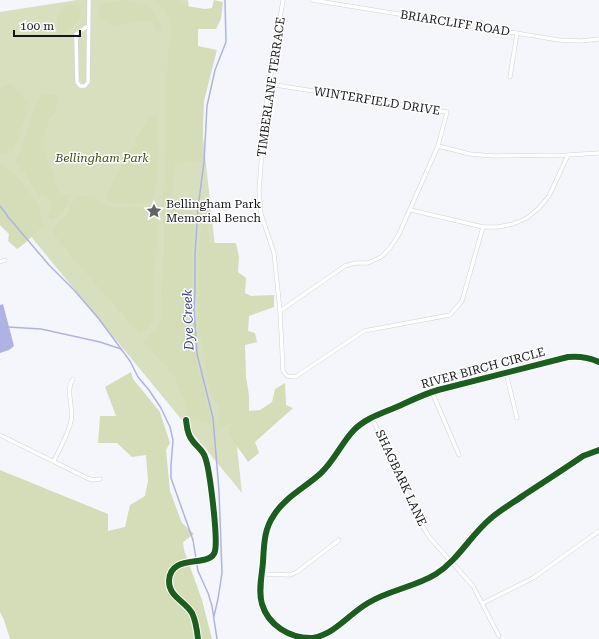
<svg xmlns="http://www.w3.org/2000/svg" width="599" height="639" font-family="'Roboto Serif',serif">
<rect width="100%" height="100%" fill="#f5f6fb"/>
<path fill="#d7dfbf" d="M77,0H188L242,493L0,199V12Z"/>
<g fill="#d4ddb7">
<path d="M123,0L143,4L150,8L161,22L162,29L158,33L151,21H137L113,26C104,20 98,18 99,6L104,3Z"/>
<path d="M153,0H180V5L205,9L212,8L214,0L223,2L221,19L216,29H198V46L217,50L204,101L202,161L175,164L172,196L176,210L193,211L191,333L199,372L211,421L209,424L193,420L188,416L184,399L175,377L143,341L156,330L162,320L161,290L164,253V224L161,207L165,182L166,73C170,64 167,63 168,54C169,48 171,42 171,35C172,21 165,6 153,0Z"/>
<path d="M68,5L81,6C81,10 81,15 80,19C77,26 64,35 57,35V18L61,8Z"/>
<path d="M9,84L12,85L29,103L16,143L12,150L3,155L0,153V88Z"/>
<path d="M42,94L56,95L57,103L56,111L49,119L44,138L43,147L48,163L54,173L55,184L58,192L70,196C67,206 61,217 50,220L48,216L52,203L43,195L39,197L25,173L15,162L20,153L35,107Z"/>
<path d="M151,116H157C158,139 161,182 151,202C141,203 113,206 106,200L107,194L127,155L131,149L136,146L135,139Z"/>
<path d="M0,163L19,179L32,196L40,208L41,219L44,226C34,233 27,243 17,249L8,241L9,234L0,225Z"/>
<path d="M79,196H92L109,206L123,207L139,206L154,208C161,234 154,261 153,287C153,297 156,315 151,324C148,328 143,331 140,335L62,245L54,233V229L66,214L75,199Z"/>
<path d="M202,214L207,219L209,243H236L239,257L238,272L246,278L245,293L251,296L274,295V307L249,316L248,331L255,333L257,342L245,345L246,377L249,395V411L260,410L272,402L275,389L285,383L286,405L293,408L255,442L259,453L248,462C241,450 232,443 228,430L232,424L220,426L218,419L219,408L211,394L198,326L199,253Z"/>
<path d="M131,372L133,379L160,412L170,443L166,450L170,491L182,523L194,534L183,542L184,550L202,600L212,639H10L4,620L0,612V470L108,514V531L125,527L130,505L145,496L148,481L146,455L132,457L117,443H98L100,416H116L105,387Z"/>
</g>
<path fill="#aeb3e4" d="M3,304L14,346L9,350L0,353V305Z"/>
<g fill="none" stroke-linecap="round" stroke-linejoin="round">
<g stroke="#aeb3e4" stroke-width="1.5">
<path d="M0,206L9,218L49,265L74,290L99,319L130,361L138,377L149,390L161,408L170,427L173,440L171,465V478L193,540L198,571L208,593L212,606L217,639"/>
<path d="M8,327L41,329L100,342L121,349"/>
<path d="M214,616L218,599L222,573L219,491L213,418L197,354L194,309L195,292V254L198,208L204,162L207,106L215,70L226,42L225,0"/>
</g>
<defs>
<g id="minor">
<path d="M283,0L265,111L259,191L261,214L274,253L280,311L283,371L287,376L295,377L364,331L450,315L462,301L483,227"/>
<path d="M312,0L559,40L581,41L599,39"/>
<path d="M88,26L76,34L77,82L80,86H85L88,82L89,0"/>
<path d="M510,77L517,33"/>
<path d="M269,84L447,112L438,146L399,234L390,248L381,257L368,263H355L345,266L280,311"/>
<path d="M438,146L470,154L494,156L568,155L599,153"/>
<path d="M411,210L483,227H498L513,224L527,218L539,208L549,196L568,155"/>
<path d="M0,262L5,260"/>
<path d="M599,362C588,357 579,356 568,357L438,390C424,394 412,400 399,406C383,413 365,418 353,431C341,444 334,461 321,473C306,487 285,497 274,515C264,529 264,545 263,562C262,575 258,591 262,604C268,625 290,639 313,638C335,634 349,614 368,603C389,590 415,587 436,574C458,560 470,536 490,519C500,510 513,503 524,495C544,482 564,469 583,456L599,450"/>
<path d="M506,373L517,418"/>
<path d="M432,392L459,455"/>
<path d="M372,418L421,524L430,538L473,586L499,636"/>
<path d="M0,435L87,478L93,480L100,479"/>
<path d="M54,461C60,448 68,435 71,421C74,407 65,391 73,379"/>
<path d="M262,574L290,575L297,572L339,540"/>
<path d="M483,603L533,578L599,531"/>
</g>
</defs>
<use href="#minor" stroke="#d0d1d7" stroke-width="4.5"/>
<use href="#minor" stroke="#fefefe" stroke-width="3.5"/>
<defs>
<g id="cycleway">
<path d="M599,362C588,357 579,356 568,357L438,390C424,394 412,400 399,406C383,413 365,418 353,431C341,444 334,461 321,473C306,487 285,497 274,515C264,529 264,545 263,562C262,575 258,591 262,604C268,625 290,639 313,638C335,634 349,614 368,603C389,590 415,587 436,574C458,560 470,536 490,519C500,510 513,503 524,495C544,482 564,469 583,456L599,450"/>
<path d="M186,420C187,427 187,434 192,440C196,446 203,450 205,457C210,470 218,538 215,551C211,569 170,552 169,581C169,597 185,601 192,613C196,621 197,630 198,639"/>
</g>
</defs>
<use href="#cycleway" stroke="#fff" stroke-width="8"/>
<use href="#cycleway" stroke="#1b5e20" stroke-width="6"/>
</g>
<defs>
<symbol id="sight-bare" viewBox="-9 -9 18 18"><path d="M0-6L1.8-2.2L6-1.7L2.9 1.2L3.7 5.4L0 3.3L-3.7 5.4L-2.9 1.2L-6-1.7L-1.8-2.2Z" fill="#63646a" stroke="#fff" stroke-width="2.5" paint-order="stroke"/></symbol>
</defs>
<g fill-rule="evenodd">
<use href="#sight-bare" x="143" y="200" width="22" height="22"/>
</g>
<g text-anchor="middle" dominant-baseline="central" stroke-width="3" stroke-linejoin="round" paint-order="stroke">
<g font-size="12" fill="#15151c" stroke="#fff">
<text transform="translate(455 23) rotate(9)">BRIARCLIFF ROAD</text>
<text transform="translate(271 87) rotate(-82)">TIMBERLANE TERRACE</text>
<text transform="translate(377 101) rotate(9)">WINTERFIELD DRIVE</text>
<text transform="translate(483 368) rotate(-15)">RIVER BIRCH CIRCLE</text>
<text transform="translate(401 478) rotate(65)">SHAGBARK LANE</text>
</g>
<g font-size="12" font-style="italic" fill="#3f4912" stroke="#fff">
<text x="102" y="158">Bellingham Park</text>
</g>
<g font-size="12" fill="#15151c" stroke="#fff" text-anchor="start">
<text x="166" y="204">Bellingham Park<tspan x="166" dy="14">Memorial Bench</tspan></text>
</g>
<g font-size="13" font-style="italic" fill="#393887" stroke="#fff">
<text transform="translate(188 320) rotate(-92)">Dye Creek</text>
</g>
</g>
<path d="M14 30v6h66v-6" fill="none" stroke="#15151c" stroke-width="2"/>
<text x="20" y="30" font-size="12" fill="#15151c" stroke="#ffffff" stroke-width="3" paint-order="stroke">100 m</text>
</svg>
